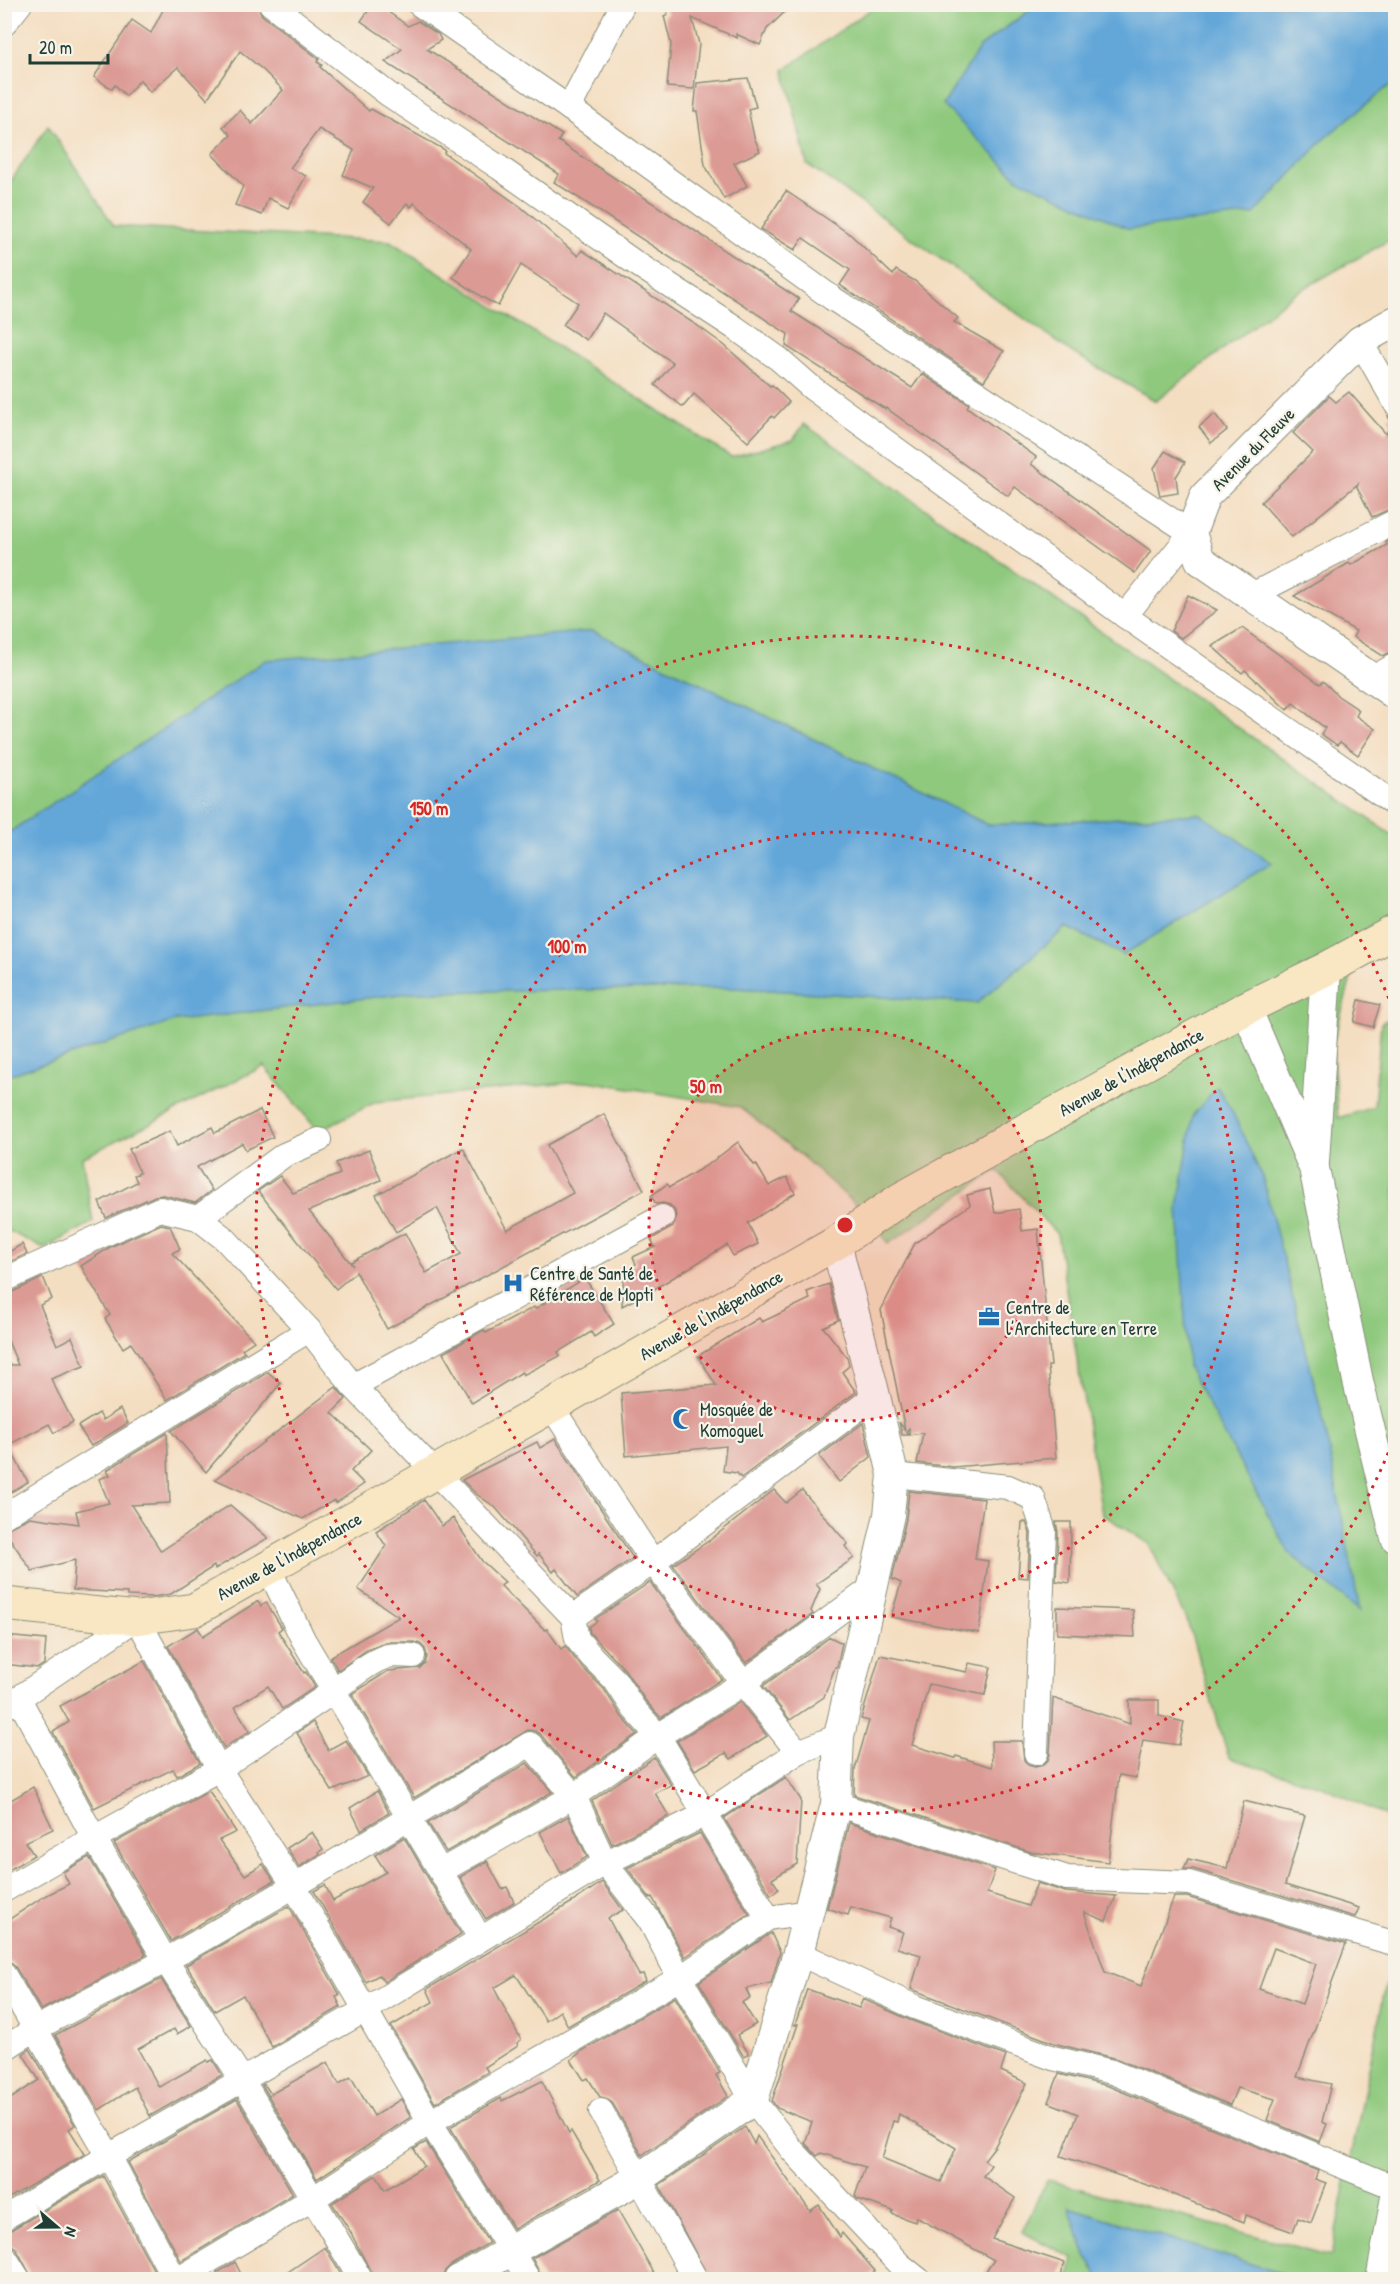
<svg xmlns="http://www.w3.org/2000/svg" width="1400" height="2284" font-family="'Patrick Hand',sans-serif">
<rect width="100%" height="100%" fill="#f7f3e8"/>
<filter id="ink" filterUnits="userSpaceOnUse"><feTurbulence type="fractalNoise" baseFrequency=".0167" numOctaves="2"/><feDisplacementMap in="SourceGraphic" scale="12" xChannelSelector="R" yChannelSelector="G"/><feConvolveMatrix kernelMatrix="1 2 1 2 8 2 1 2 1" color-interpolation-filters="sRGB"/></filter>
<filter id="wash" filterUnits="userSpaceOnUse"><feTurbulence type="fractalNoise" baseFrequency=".008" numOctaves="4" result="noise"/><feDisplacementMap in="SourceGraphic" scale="24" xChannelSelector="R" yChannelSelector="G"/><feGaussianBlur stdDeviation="1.35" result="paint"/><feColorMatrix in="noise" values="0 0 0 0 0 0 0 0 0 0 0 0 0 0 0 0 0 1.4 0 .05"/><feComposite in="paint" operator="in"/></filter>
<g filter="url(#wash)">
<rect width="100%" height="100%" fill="#f4dec1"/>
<g fill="#8fc97e" stroke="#578359" stroke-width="1.5">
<path d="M877,5H1037L980,47L1327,136L1395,81V237L1294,294L1156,401L1073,353L807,164L784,70Z"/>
<path d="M48,125L114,226L390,241L731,457L793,440L804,424L1395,837V926L1360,946L1332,1046L1338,1118L1374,1107L1381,1023L1395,1016V1820L1324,1787L1229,1758L1187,1621L1149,1544L1102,1514L1057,1234L997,1170L888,1244L870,1217L805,1159L740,1107L588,1081L376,1102L318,1131L264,1066L82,1158L93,1222L44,1249L5,1229V1076L175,1021L417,992L735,988L976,1003L1067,927L1123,955L1271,863L1200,814L988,825L593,631L5,835V190Z"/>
<path d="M1395,1940V2279H1299L1070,2208L1084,2251L1099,2279H1069L1073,2258L1022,2232L1047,2180L1331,2256Z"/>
</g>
<g fill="#64a7d9" stroke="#427286" stroke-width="1.5">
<path d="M1037,5H1395V81L1327,136L1254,214L1129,229L1017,178L943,105L980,47Z"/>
<path d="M593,631L988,825L1200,814L1272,863L1123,955L1067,927L977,1003L735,988L417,992L175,1021L5,1076V835L266,660Z"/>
<path d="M1217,1087L1232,1111L1263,1179L1323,1418L1360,1611L1289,1553L1188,1367L1178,1208L1193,1115Z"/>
<path d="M1069,2207L1299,2279H1099L1084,2251Z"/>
</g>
<g id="blocks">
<g fill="#dc9a94" fill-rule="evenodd">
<path d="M166,4H257L262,15L319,59L317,62L322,65L320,67L369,111L371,109L445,150L444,153L521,207L578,256L582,250L698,326L724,345L770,386L772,385L789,402L774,418L772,416L748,442L694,394L683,407L655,385L673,363L603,313L586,340L563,325L578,303L521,265L498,306L482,297L453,277L471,249L414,203L411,207L407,203L391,223L363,202L373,188L343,175L354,150L319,129L290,168L306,176L288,208L268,198L262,215L235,205L243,186L212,154L231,135L223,127L240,110L252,124L283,90L263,70L240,51L207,99L178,67L150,92L140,80L126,96L115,85L112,89L94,77L132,20L151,33Z"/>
<path d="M373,4H377L408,26L418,21L438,34L441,40L427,49L562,135L558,141L799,299L791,311L912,388L922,374L969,404L967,407L1036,457L1031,464L1151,551L1135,573L1015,487L1008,496L886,408L885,409L786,346L788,334L554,182L559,174L385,62L402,49L361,21Z"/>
<path d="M661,4H793L767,29L760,45L736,34L737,38L692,18L699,44L694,89L667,87L671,44L664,16L668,14L665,7Z"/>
<path d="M748,78L756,107L748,109L754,137L760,151L734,163L747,186L724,199L705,165L697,111H694L697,83Z"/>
<path d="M786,191L851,235L893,275L896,270L915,281L958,318L954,322L1004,351L984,381L840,285L850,270L803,238L795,250L761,229Z"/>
<path d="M1349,392L1386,434L1392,424L1388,416L1395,418V507L1372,517L1357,487L1358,484L1292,537L1261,502L1313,452L1293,433L1329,396L1336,402Z"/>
<path d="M1215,414L1227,430L1211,443L1199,427Z"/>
<path d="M1165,451L1185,462L1176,477L1178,493L1160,496L1154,468Z"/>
<path d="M1395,537V644L1391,652L1383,656L1353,637L1356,631L1294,596L1349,563L1351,565L1387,545L1386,542Z"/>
<path d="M1188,595L1217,610L1181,638L1171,631Z"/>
<path d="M1242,628L1320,684L1323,681L1338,696L1359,710L1356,716L1375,729L1358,755L1340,742L1337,745L1321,734L1325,728L1293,703L1287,710L1245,670L1242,673L1212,646Z"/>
<path d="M1359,1000L1380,1005L1373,1027L1354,1022Z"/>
<path d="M260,1110L273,1137L246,1150L242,1143L197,1167L212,1190L195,1203L163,1195L155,1196L106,1218L99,1202L137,1182L134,1175L140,1173L129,1149L170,1131L177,1146L212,1127L215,1133Z"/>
<path d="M604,1114L644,1190L387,1329L356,1272L336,1289L258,1191L280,1176L293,1193L340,1174L336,1163L369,1150L381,1180L309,1211L353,1266L351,1262L405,1233L426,1273L461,1254L437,1208L396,1232L376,1195L463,1148L507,1230L573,1193L547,1145Z"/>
<path d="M738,1142L754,1165L756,1164L769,1186L787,1177L795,1193L748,1223L758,1244L733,1256L727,1245L651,1291L622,1306L624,1272L636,1264L633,1257L655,1247L651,1239L673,1227L676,1218L675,1211L670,1205L663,1203L656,1204L651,1196L667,1184L670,1187L709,1164Z"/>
<path d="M990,1189L995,1213L1019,1209L1022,1231L1038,1229L1051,1366H1048L1056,1458L953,1467L917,1463L923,1433L909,1435V1428L906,1431L909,1435H902L899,1422L905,1430L881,1310L915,1243L970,1205L967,1195Z"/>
<path d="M161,1224L170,1226L180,1249L172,1253L254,1341L242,1349L245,1352L167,1400L131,1343L123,1348L105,1319L110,1315L81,1266L110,1247Z"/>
<path d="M22,1244L27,1254L7,1263L4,1255Z"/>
<path d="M42,1278L44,1279L52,1299L40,1305L57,1345L72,1337L84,1366L51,1379L73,1422L54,1433L49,1424L8,1445L28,1482L11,1492L4,1481V1365H18L4,1331V1296Z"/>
<path d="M585,1278L614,1324L594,1337L591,1332L558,1352L560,1356L523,1375L522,1372L472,1403L443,1353L484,1330L486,1333L534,1307L535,1309Z"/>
<path d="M829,1284L838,1320L823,1327L847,1357L849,1366L842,1372L856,1392L741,1478L737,1473L723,1471L726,1446L626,1456L621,1393L716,1385L698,1356L759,1318L762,1322L810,1299L807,1292Z"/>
<path d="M268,1372L281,1383L206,1472L171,1431Z"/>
<path d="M336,1387L346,1399L332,1413L371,1450L351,1471L364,1484L336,1503L334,1500L303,1519L215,1479Z"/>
<path d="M120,1409L128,1423L91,1446L78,1426L99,1413L103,1420Z"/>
<path d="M863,1423L871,1457L839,1482L819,1456Z"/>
<path d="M167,1433L170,1503L131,1505L161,1551L230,1505L268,1538L215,1569L214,1566L171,1594L153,1597L127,1596V1593L73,1590L75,1560L32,1571L4,1530L30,1517L79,1524L76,1511L109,1503L99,1479L110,1475L107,1470Z"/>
<path d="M555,1439L633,1558L577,1597L556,1569L553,1572L539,1554L537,1556L495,1507L476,1494L462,1480L537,1442L540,1448Z"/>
<path d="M774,1490L786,1503L802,1490L848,1544L845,1546L854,1558L816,1584L820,1589L811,1611L813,1614L746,1663L673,1565L710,1540Z"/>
<path d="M909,1491L984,1499L975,1559L988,1561L979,1633L891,1617L901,1583L892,1579L906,1519Z"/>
<path d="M424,1500L442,1526L453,1518L482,1561L505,1582L501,1586L545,1630L547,1629L561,1649L565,1646L581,1666L604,1689L622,1717L637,1734L576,1777L541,1735L535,1731L528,1730L414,1798L352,1694L388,1671L420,1668L425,1663L427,1657L425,1649L420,1644L414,1642H385L368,1649L338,1670L330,1657L399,1617L358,1589L386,1546L376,1531Z"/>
<path d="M1022,1522H1026L1030,1533L1028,1578L1018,1577Z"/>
<path d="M1056,1522H1071L1070,1583L1056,1581L1058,1532Z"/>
<path d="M650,1582L722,1679L661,1718L645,1700L625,1670L590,1633L589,1627L597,1621L595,1619Z"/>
<path d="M258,1601L261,1606L266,1602L282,1628L278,1631L304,1673L306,1672L315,1687L282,1709L268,1686L235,1707L250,1731L224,1748L168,1646L198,1628L203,1636Z"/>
<path d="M1057,1607L1133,1610L1135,1637L1057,1634Z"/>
<path d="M4,1636L46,1640L44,1664L38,1668L4,1664Z"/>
<path d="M830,1637L842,1643L837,1667H835L824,1697L790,1720L763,1686Z"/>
<path d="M880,1655L967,1672L969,1663L991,1667L985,1695L929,1684L912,1745L955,1758L956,1756L992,1767L991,1741H1022L1024,1760L1028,1765L1035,1767L1043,1765L1048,1760L1050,1754L1053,1698L1130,1724L1129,1700H1159V1716L1184,1722L1179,1745L1143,1740L1136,1778L1119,1775L1108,1862L1031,1852L854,1795L855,1769L869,1721L861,1719Z"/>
<path d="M144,1661L200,1763L177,1776L173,1769L94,1808L53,1732L69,1722L60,1706Z"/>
<path d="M740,1702L767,1736L731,1759L726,1753L695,1770L677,1741Z"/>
<path d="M313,1722L328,1750L346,1740L368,1776L332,1791L297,1733Z"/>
<path d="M654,1757L671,1785L655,1793L669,1816L612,1844L592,1801Z"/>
<path d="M527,1763L552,1792L446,1852L428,1823Z"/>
<path d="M786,1777L801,1800L797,1864L772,1879L779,1889L771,1895L724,1818Z"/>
<path d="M33,1787L53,1829L25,1842L34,1855L4,1873V1804Z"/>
<path d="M209,1791L236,1832L219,1840L245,1875L263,1864L274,1881L171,1941L114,1843Z"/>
<path d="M377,1791L389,1813L361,1830L350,1808Z"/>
<path d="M1244,1801L1305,1816L1285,1885L1359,1908L1355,1917L1193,1869H1184L1188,1859L1227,1868Z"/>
<path d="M568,1816L587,1857L561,1873L540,1832Z"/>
<path d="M849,1823L995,1870L987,1893L1028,1906L1037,1883L1066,1892L1116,1896L1106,1921L1084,1912L1105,1972L1141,1986L1174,1897H1187L1346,1944L1297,2077L1331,2084L1322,2122L1327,2124L1320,2142L1267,2120L1275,2099L1237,2088L1230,2105L1117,2059L1057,2044L911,1989L921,1955L897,1948L903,1932L888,1927L891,1918L851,1907L848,1915L827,1908ZM1274,1948L1316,1964L1302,2004L1259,1989Z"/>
<path d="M312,1832L323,1849L319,1852L320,1854L299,1867L287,1848Z"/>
<path d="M700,1833L749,1914L685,1957L652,1897L650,1898L627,1868Z"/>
<path d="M404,1837L461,1934L384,1982L379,1975L366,1982L314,1891L325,1885L333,1901L386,1872L375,1855Z"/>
<path d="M89,1857L146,1955L41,2010L16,1968L12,1963L4,1961V1923L43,1897L69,1884L63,1872Z"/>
<path d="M487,1861L502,1889L507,1887L514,1902L486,1919L460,1877Z"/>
<path d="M602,1882L623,1910L608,1918L639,1975L643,1974L646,1981L568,2026L560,2011L546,2021L516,1975L494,1988L521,2040L517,2043L518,2046L485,2067L488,2072L435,2103L391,2026L433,2002L427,1989L574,1901Z"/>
<path d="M289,1906L340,1995L336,1997L341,2007L272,2047L243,1995L215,2011L186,1965Z"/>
<path d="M771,1933L780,1952L771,1983L746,1989L750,1998L742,2002L756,2024L737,2035L749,2054L744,2057L699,1982Z"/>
<path d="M161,1979L191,2026L177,2034L174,2029L138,2049L159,2087L207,2060L208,2062L213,2060L222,2075L150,2116L135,2087L99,2110L55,2035Z"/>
<path d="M807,1989L859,2008L863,1999L910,2020L1006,2056L1001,2071L1027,2083L995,2146L984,2160L991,2165L983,2176L1015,2198L992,2239L1065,2263L1058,2280H1029L1011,2274L1007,2280H980L994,2260L916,2217L915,2222L892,2214L893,2211L858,2199L855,2196L865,2167L821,2153L817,2156L805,2143L812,2122L777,2108L772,2101L798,2024L795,2025ZM899,2114L956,2148L941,2182L882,2158L893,2121L897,2122Z"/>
<path d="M675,1997L720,2073L716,2075L728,2096L642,2155L613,2104L608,2099L600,2097L588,2078L584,2080L571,2060L582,2051Z"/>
<path d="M30,2049L75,2125L69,2129L85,2154L4,2201V2103L39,2080L23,2054Z"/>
<path d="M328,2062L339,2084L351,2077L374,2116L401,2099L411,2117L317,2179L262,2085L264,2084L271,2094Z"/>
<path d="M1059,2074L1108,2086L1318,2171L1315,2179L1326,2183L1311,2223L1298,2218L1293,2232L1246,2215L1244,2222L1156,2188L1061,2156L1078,2114L1048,2102Z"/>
<path d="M542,2081L569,2133L571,2131L600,2180L514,2229L450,2127L501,2098L502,2101Z"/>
<path d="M237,2099L293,2194L181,2261L128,2162Z"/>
<path d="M745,2127L754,2144L757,2136L810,2211L819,2205L840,2237L842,2233L875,2271L863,2280H710L659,2185Z"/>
<path d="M426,2142L489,2243L451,2265L445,2271L442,2280H375L350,2231L332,2203L376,2175L385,2190L424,2166L414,2149Z"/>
<path d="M103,2176L158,2278L154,2280H33L16,2248L6,2242L4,2232L11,2230Z"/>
<path d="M618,2210L658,2280H543L532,2258Z"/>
<path d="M325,2247L344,2280H276Z"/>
<path d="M235,2262L244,2280H220L217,2273Z"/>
</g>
</g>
</g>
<g filter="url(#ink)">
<use href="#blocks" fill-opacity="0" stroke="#8a8e7a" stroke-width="1.5"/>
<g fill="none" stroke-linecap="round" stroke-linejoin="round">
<defs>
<g id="minor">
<path d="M271,4L388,94L500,168L634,262L734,327L779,359L812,388L1125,616L1396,805"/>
<path d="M419,4L569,108L832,298L1191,533L1125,616"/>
<path d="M4,24L20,4"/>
<path d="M569,108L623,4"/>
<path d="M1360,341L1396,404"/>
<path d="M1252,595L1396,521"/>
<path d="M1371,679L1396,665"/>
<path d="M198,1218L225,1239L309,1330L353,1386L573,1617L577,1639L592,1657L615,1680L634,1709L658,1736L768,1918"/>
<path d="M4,1280L160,1209L198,1218L284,1155L319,1140"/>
<path d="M353,1386L662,1217"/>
<path d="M551,1406L653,1562L743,1683L798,1752"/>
<path d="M893,1475L1008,1487L1033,1498L1044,1531L1036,1753"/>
<path d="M4,1516L309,1330"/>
<path d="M268,1567L303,1639L480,1938"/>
<path d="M573,1617L653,1562L875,1396"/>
<path d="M19,1699L94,1838L166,1961L243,2081L361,2280"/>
<path d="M4,1708L137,1618L219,1769L294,1886L430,2122L529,2280"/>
<path d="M836,1804L1067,1878L1189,1883L1396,1944"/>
<path d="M441,1871L574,1796L658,1736L743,1683L873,1587"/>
<path d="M4,1890L94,1838L219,1769L334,1691C345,1681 374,1659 388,1656C395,1654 405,1656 413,1656"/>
<path d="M798,1953L915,2007L1053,2058L1112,2072L1396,2188"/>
<path d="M4,1975L109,2156L175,2280"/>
<path d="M4,2049C56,2014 114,1990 168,1959C290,1890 411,1817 530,1744L574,1796L605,1863L650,1921L680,1978L753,2100L793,2151L899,2264L919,2280"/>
<path d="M601,2111L696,2280"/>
<path d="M4,2218L109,2156L365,2010L605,1863L704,1815L798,1752L839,1736"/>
<path d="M4,2256L19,2280"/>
<path d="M177,2280L314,2198L430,2122L680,1978L768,1918L809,1912"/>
</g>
<g id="tertiary">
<path d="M1396,321L1360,341L1205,496L1191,533L1200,560L1396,695"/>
<path d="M1246,1008L1314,1168L1358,1381L1396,1538"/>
<path d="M1314,1162L1326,969"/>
<path d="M459,2280L638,2179L753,2100L798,1953L836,1804L839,1736L889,1515L893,1475L875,1396L836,1243"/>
<path d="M1381,2280L1396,2197"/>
</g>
<path id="secondary" d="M4,1604L137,1618L194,1610L836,1243L901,1199L1246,1008L1326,969L1396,931"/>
</defs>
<use href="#minor" stroke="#8a8e7a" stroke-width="26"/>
<use href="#tertiary" stroke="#8a8e7a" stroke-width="32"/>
<use href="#secondary" stroke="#8a8e7a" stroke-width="35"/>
<use href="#minor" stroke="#fff" stroke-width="24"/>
<use href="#tertiary" stroke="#fff" stroke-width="30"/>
<use href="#secondary" stroke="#f9e7c3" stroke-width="33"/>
</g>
</g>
<circle cx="845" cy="1225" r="196" fill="#d62828" fill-opacity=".12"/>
<g fill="none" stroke="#d62828" stroke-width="3" stroke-dasharray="3 6">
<circle cx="845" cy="1225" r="196"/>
<circle cx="845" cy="1225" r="393"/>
<path d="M1395 1436A589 589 0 1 1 1395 1014"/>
</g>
<defs>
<symbol id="hospital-bare" viewBox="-9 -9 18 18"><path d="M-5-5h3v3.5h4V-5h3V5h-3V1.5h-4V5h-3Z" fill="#1f6fb2" stroke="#f7f3e8" stroke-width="2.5" paint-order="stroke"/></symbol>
<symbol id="office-bare" viewBox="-9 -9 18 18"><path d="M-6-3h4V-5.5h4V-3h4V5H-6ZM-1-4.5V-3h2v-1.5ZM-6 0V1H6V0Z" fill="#1f6fb2" stroke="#f7f3e8" stroke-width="2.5" paint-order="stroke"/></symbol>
<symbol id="mosque-bare" viewBox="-9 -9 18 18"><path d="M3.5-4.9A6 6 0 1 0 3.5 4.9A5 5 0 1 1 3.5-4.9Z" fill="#1f6fb2" stroke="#f7f3e8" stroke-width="2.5" paint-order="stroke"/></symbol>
</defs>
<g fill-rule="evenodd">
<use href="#hospital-bare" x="498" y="1268" width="30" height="30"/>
<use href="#office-bare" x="974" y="1302" width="30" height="30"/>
<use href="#mosque-bare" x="668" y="1404" width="30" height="30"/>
</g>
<g text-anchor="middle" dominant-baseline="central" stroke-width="4.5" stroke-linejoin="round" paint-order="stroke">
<g font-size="18" fill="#1f3d34" stroke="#f7f3e8">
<text transform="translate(1253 449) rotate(-45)">Avenue du Fleuve</text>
<text transform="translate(1131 1072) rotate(-29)">Avenue de l'Indépendance</text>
<text transform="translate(711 1315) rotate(-30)">Avenue de l'Indépendance</text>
<text transform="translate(289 1556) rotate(-29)">Avenue de l'Indépendance</text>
</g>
<g font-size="18" fill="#1f3d34" stroke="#f7f3e8" text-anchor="start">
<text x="530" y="1273">Centre de Santé de<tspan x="530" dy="21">Référence de Mopti</tspan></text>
<text x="1006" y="1307">Centre de<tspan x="1006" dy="21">l’Architecture en Terre</tspan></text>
<text x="700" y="1409">Mosquée de<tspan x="700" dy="21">Komoguel</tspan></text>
</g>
</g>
<circle cx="845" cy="1225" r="9" fill="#d62828" stroke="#f7f3e8" stroke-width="3"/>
<g font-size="18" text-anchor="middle" font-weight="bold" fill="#d62828" stroke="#f7f3e8" stroke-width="4.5" stroke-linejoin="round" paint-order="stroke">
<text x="429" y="815">150 m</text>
<text x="567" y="953">100 m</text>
<text x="706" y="1093">50 m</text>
</g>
<rect width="1400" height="2284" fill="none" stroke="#f7f3e8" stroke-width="24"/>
<g transform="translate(57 2227) rotate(110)" stroke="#f7f3e8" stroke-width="4.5" paint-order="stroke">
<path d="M0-4.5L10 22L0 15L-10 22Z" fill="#1f3d34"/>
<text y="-9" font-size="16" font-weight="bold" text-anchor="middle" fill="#1f3d34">N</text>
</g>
<path d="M30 54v9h78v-9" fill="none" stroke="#1f3d34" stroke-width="3"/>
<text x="39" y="54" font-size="18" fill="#1f3d34" stroke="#f7f3e8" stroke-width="4.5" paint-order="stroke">20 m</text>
</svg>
